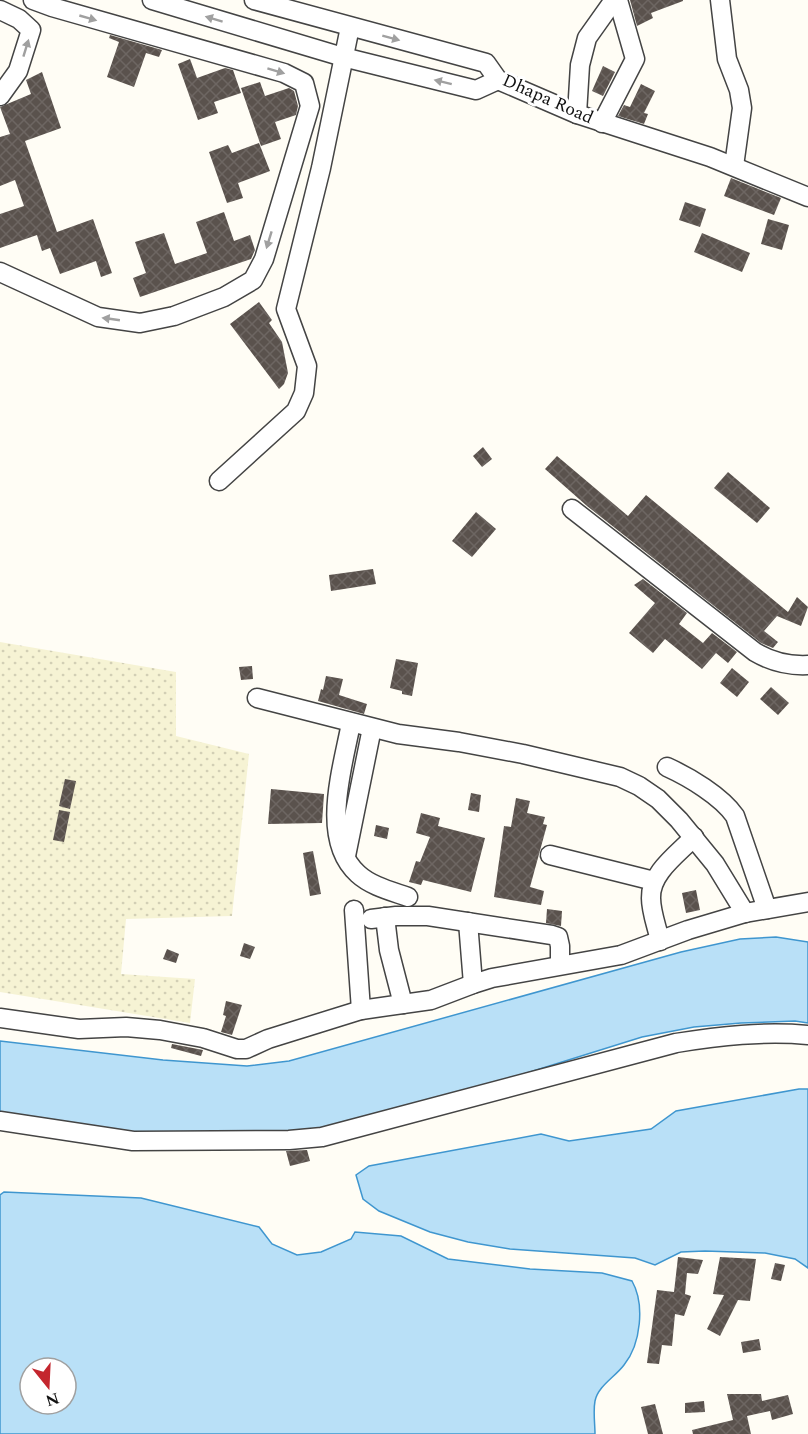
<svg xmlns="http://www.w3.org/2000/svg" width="808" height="1434" font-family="Spectral,serif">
<defs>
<pattern id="farmland-dots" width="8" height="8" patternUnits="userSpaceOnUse" patternTransform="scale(1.5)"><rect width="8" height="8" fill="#f6f3d4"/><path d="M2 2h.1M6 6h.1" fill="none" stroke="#d2cfb5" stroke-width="1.8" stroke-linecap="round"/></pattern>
<pattern id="building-cross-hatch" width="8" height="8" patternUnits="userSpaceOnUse" patternTransform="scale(1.5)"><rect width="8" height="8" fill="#5a524d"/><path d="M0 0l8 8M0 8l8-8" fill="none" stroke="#6d6662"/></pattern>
</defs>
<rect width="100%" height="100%" fill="#fffdf5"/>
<path fill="url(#farmland-dots)" d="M0,642L176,672V736L249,754L232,916L126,919L121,974L195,979L190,1023L0,992Z"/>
<g fill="#b9e0f7" stroke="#3f96cf" stroke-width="1.5" fill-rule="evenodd">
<path d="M776,937L808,942V1023L795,1021L741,1023L694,1027L642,1037L514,1077L307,1133L149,1135L0,1114V1041L163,1060L247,1066L289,1061L681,952L740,939Z"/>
<path d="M799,1089H808V1268L795,1259L765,1253L705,1251L681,1252L655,1265L635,1258L510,1249L468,1242L430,1232L379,1211L363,1199L356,1175L369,1166L541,1134L569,1141L651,1129L676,1111Z"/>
<path d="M4,1192L141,1198L259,1227L272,1244L297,1255L321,1252L351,1239L355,1232L401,1236L448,1259L530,1269L602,1273L632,1281C645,1304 641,1344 624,1365C615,1377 598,1386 595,1401C593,1411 595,1424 595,1434H0V1195ZM30,1368H66V1404H30Z"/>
</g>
<g fill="url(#building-cross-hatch)">
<path d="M630,0H683V1L651,13L653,18L637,26Z"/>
<path d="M110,35L162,50L159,57L146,53L134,87L107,77L119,42L109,38Z"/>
<path d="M190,59L197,78L225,68L233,70L241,93L214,102L218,113L198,120L178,64Z"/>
<path d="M603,66L615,72L603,96L592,91Z"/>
<path d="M42,72L61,128L25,141L57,232L93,219L112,273L101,277L96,261L60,274L50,248L42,251L37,235L0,248V214L24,206L15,180L0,186V137L10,134L0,107L31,94L26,80Z"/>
<path d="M260,82L265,96L289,88L294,91L298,106L296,115L275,122L281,139L261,146L241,88Z"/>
<path d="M641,84L655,91L644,113L648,114L644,124L618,116L624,105L630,107Z"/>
<path d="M259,143L270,171L238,183L243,198L227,203L209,152L228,145L232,153Z"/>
<path d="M731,178L781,198L774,215L724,196Z"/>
<path d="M685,202L706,209L700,227L679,220Z"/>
<path d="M224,212L234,241L250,235L255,250L251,259L140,297L133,278L146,273L135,242L164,233L175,264L207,253L196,222Z"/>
<path d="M768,219L789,225L782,250L761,244Z"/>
<path d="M702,233L750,253L742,272L694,252Z"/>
<path d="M259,302L272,320L269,323L282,342L288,373L284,384L279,389L230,324Z"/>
<path d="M483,447L492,459L482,467L473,456Z"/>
<path d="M557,456L628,516L646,495L788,612L797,597L808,607L801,626L777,616L764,631L778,642L773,648L761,643L587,506L545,469Z"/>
<path d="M728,472L770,508L757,523L714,488Z"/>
<path d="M476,512L496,529L472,557L452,541Z"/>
<path d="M373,569L376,584L331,591L329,575Z"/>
<path d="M643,579L687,613L679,624L703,643L712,633L737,652L728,663L716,653L702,669L665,639L653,653L629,633L655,603L634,585Z"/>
<path d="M396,659L418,663L412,696L402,694V691L390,688Z"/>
<path d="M252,666L253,679L241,680L239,667Z"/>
<path d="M732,668L749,682L737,697L720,683Z"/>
<path d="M326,676L343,679L339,695L367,704L364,714L318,701L321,689L323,690Z"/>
<path d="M771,687L789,703L778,715L760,699Z"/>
<path d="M65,779L76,781L70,809L59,806Z"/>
<path d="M271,789L324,794L322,823L268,824Z"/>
<path d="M471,793L481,795L479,812L468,810Z"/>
<path d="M516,798L530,801L527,813L545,817L543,824L547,825L530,887L544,891L541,905L494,897L504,826L511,827Z"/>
<path d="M59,810L70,812L64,842L53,840Z"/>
<path d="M421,813L440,818L438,826L485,838L471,892L423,880L421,885L409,882L416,861L420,862L430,837L416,833Z"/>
<path d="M376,825L389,828L387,839L374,836Z"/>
<path d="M313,851L321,894L310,896L303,853Z"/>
<path d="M696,890L700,910L686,913L682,893Z"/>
<path d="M547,909L562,911L561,926L546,923Z"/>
<path d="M244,943L255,947L250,959L240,956Z"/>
<path d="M167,949L179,954L176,963L163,959Z"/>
<path d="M226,1001L242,1005L232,1035L221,1032L226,1016L223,1015Z"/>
<path d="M172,1044L203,1050L201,1056L171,1048Z"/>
<path d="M307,1150L310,1161L290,1166L286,1151Z"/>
<path d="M678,1257L703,1260L698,1274L687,1273L685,1294L691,1296L684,1316L675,1314L672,1346L662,1345L659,1364L647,1363L657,1290L674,1292Z"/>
<path d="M720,1257L756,1259L750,1301L738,1300L720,1336L707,1329L724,1295L713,1294Z"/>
<path d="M775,1263L785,1265L781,1281L771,1279Z"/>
<path d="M759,1339L761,1350L743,1353L741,1342Z"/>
<path d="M727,1394H761L762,1401L788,1395L793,1414L772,1420L770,1411L747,1416L751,1434H693L692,1430L733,1420Z"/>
<path d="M704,1401L705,1412L685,1413V1403Z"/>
<path d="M655,1404L663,1434H648L641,1407Z"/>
</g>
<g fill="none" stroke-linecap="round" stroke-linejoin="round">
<defs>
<g id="minor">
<path d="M152,0L343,57L476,90L498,80"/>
<path d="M254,0L486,63L498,80L577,114L710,157L808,197"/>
<path d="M720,0L727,59L739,90L742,108L734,166"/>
<path d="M0,10L19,19L31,30L18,71L0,96"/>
<path d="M577,114L580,65L587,38L614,0"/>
<path d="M602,123L635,59L618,0"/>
<path d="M0,272L98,317L140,323L174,316L224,297L253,280L264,259L310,106L304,83L284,73L52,7L33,0"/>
<path d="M219,481L296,411L304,393L307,366L286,309L321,168L350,27"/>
<path d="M572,509L755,652C772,662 789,666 808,665"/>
<path d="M257,698L398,734L459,742L523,754L620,777L639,786L658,799L679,820L715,864L745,913"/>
<path d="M351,723C343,767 319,839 358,874C371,886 391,891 408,897"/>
<path d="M667,767C689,777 721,796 735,816L767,909"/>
<path d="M550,855L654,881"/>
<path d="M346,856L372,728"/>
<path d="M354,910L361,1010"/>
<path d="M385,917L389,950L403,1004"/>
<path d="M371,919L396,916H428L552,935L558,937L560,946V965"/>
<path d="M468,922L473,984"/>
<path d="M660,941C657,927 651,912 651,898C650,873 678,854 694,837"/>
<path d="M0,1018L79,1029L126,1027L160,1030L203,1038L237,1049H246L268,1039L361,1010L431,1000L473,984L492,978L621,955L688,930L745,913L808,902"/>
<path d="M0,1121L133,1141L289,1140L322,1137L676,1043C720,1036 763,1031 808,1035"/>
</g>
</defs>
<use href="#minor" stroke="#444" stroke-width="21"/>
<use href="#minor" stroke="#fff" stroke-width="18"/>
</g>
<defs><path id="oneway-solid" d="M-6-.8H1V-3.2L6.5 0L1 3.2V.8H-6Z" transform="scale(1.5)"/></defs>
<g fill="#a0a0a0">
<use href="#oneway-solid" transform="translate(88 18) rotate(16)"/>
<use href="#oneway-solid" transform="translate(214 19) rotate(-163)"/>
<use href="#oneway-solid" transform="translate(391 38) rotate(15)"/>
<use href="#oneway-solid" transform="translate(26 48) rotate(-73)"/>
<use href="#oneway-solid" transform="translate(276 71) rotate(17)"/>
<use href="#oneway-solid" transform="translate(443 82) rotate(-166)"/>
<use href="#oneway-solid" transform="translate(269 240) rotate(107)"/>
<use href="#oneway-solid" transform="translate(111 319) rotate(-172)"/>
</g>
<g text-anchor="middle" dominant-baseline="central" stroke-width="6" stroke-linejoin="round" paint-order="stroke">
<g font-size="18" fill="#111" stroke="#fff">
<text transform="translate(548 99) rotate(24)">Dhapa Road</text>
</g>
</g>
<g transform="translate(48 1386) rotate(162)"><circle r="28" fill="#ffffff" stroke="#a0a0a0" stroke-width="1.5"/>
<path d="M0-4.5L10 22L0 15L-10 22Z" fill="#c4262e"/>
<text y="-9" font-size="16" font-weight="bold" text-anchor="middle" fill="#111111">N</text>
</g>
</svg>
